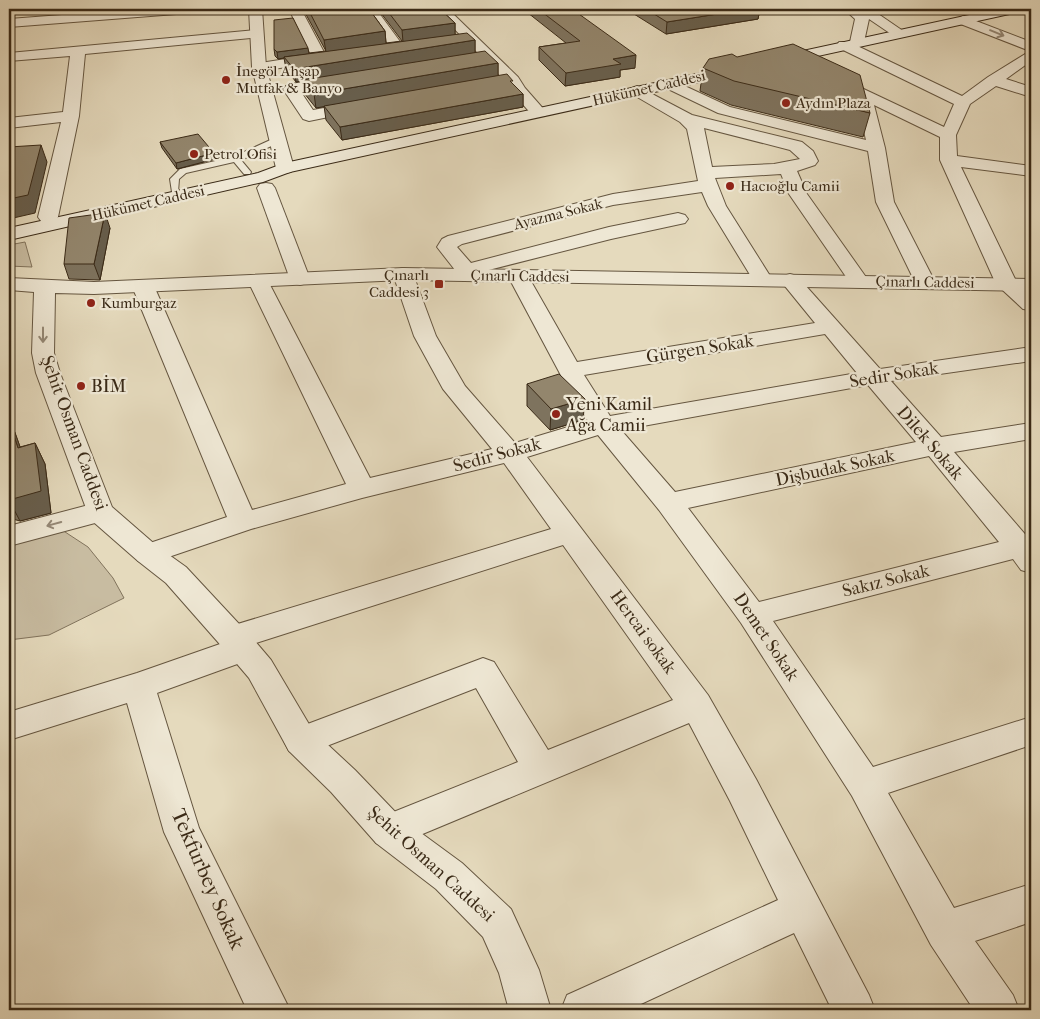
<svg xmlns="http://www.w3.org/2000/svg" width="1040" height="1019" font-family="'IM FELL French Canon',serif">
<rect width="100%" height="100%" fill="#e5dabd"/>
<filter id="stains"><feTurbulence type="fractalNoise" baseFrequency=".004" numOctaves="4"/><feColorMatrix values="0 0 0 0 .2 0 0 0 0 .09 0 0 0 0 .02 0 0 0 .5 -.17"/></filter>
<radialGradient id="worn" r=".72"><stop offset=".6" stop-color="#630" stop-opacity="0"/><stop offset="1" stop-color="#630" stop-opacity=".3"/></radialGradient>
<g fill="#c8bca1" stroke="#81735c">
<path d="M25,242L32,267L9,266V245Z"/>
<path d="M59,528L88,547L113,578L124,598L49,635L9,640V541Z"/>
</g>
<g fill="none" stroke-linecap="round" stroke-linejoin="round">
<defs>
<path id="service" d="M277,137L280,138V142L241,160L251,172L250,174H244L234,162L186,173L179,179L178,192H172L170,179L180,169L233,157Z"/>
<g id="minor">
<path d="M141,9H196L189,13L9,27V19Z"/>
<path d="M289,9H301L325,54L329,58L327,61L322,62L259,71L254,70L252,67L254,64L311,55Z"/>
<path d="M364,9H376L404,47L402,50H392Z"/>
<path d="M435,9H448L518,77L525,88L547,113L545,116H533L513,93L506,82Z"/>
<path d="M963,16L1031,42V61L1006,79L1031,87V97L996,86L970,104L956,135L957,156L1031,166V176L961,167L1016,281L1031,293V310L1023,309L996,284L940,160V137L874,105L885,148L894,202L935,282L932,286L925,288L918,286L915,282L876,202L868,151L718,113L664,87L661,84L664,81H674L730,107L866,140L856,96L845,89L848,86L853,84L944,127L954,104L839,48L837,45L839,42H849L962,96L988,77L1030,51L958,23L956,20Z"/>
<path d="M256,30L261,31L263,34L261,37L85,54L79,116L58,217L55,221L48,223L41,221L38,217L61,122L9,128V118L63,112L70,56L9,61V53Z"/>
<path d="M340,76L345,78L348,81L345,84L301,92L313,110L362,101L368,103L370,106L368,109L309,121L303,119L283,89L286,86L291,84Z"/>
<path d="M637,86L692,115L802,142L813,151L818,161L815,165L797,171L807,194L868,280L865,284L858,286L851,284L789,194L781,174L715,178L726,206L772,279L769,283L762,285L755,283L708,206L702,192L613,205L462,244L457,247L471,263L609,227L678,213L685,215L688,219L685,223L611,239L473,274C468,281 463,281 455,279L452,275L455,270L437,247L442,239L448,236L613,194L698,181L687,129L680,122L632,94L629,91L632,88ZM704,128L790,150L800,159L774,164L712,167Z"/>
<path d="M266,183L272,184L275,188L310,279L307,283L300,285L293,283L290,279L257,188L260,184Z"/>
<path d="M403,268L410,270L413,274L436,336L465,386L515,443L588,421L565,383L508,276L511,272L518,270L525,272L528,276L577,362L815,323L780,280L783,276L790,274L797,276L880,369L1031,347V361L891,381L941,437L1031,423V439L954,452L1030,540L1031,573L1021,570L1013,559L773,621L873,767L1031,717V745L888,793L954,908L1031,884V922L975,941L1013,995L1019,1010H974L931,945L852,796L741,623L659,510L598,435L527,457L708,695L756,779L869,995L875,1010H832L794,933L628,1010H561L567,995L778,900L730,801L689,723L389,848L376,843L371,831L376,819L518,762L476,688L301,756L289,751L284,741L289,731L483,658L494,662L548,750L673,700L563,545L256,643L259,649L254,658L157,693L199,828L290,1010H247L164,832L127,703L9,740V712L137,673L220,644L216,638L221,629L551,529L504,463L362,498L251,529L148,564L138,561L134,554L138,547L227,517L132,286L136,282L143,280L150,282L154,286L252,510L346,484L248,281L251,277L258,275L265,277L268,281L370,478L492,449L443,389L414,336L393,274L396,270ZM825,334L857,373L610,416L584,375ZM868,385L916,442L675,492L621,430ZM929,456L999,542L759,602L688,508Z"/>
<path d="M100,502L110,505L114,512L110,519L9,546V526Z"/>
</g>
<g id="tertiary">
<path d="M249,9H262L266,67L294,168L291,172L285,173L279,172L276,168L252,67Z"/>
<path d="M844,9H871L906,33L899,37L894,36L869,19L864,42L857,46L852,45L850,42L855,19Z"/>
<path d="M403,268L1031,279V291L403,280L94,294L55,293L54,353L60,373L112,507L158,547L186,567L254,640L271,660L313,731L355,770L402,819L462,863L511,909L539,970L551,1010H509L499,973L483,937L436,889L376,843L331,792L289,751L249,678L232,658L166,583L138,561L90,519L36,373L32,353L34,292L9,290V278L94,282Z"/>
</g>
<path id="secondary" d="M997,9H1021L1014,13L290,172L263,182L9,240V228L258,173L285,163Z"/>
</defs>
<use href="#service" stroke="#655640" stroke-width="2"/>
<use href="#minor" stroke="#655640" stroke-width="2"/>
<use href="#tertiary" stroke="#655640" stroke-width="2"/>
<use href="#secondary" stroke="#3a2a17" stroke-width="2"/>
<use href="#service" fill="#eee7d4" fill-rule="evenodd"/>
<use href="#minor" fill="#eee7d4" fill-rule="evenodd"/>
<use href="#tertiary" fill="#eee7d4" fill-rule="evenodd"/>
<use href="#secondary" fill="#eee7d4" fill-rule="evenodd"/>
</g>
<g fill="#7e735e" stroke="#3a2a17">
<path d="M303,9H369L385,31L386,43L402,41L378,9H442V11L455,23V34L475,40V53L498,63V76L513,84L523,94V107L342,140L326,120L324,106L416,90L316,108L304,93L302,81L296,82L286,69L284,58L278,59L275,56L274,49L309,53L326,51Z"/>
<path d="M523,9H619L579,14L635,68L620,70V77L565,86L539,60V47L566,43Z"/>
<path d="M626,9H760L758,19L666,34Z"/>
<path d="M703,68L870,113L863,137L731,105L700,91Z"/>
<path d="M160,142L214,153L215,159L177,169L162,148Z"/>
<path d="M110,228L100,280L69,279L64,264Z"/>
<path d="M527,384L583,420L550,430L527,406Z"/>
<path d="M9,416L20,447L35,443L45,464L51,513L20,521L9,518Z"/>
</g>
<g fill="#675e4c" stroke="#3a2a17">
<path d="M565,9H619L564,15Z"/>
<path d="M749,9H760L758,19L666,34L667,22Z"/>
<path d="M455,23V35L403,42L402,30Z"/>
<path d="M385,31L386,44L326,52L324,40Z"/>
<path d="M475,40V53L296,82L294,69Z"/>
<path d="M308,48L309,54L284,57V58L278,59L277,52Z"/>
<path d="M636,55L635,68L620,70V77L565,86L566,73L613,59Z"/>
<path d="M498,63V76L316,108L314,94Z"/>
<path d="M523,94V107L342,140L340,127Z"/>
<path d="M41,145L47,162L35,213L9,219V199Z"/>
<path d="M214,153L215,159L177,169L176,163Z"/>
<path d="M105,213L110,228L100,280L94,264Z"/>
<path d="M585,399L583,420L550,430L551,409Z"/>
<path d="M9,416L28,469L18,448L9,421Z"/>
<path d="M35,443L45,464L51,513L20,521L9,500Z"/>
</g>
<g fill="#93866d" stroke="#3a2a17">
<path d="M308,9H369L385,31L324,40Z"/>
<path d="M386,9H440L455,23L402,30Z"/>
<path d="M538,9H572L636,55L613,59L621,64L566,73L539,47L580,41Z"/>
<path d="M646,9H749L667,22Z"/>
<path d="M293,18L308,48L277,52L274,49V20Z"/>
<path d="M467,33L475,40L294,69L284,57Z"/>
<path d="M793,44L860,75L870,113L734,81L703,68L709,59L732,54L737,57Z"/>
<path d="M485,51L498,63L314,94L302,80Z"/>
<path d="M507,74L513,81H510L523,94L340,127L324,106Z"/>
<path d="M198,134L214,153L176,163L160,142Z"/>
<path d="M41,145L28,195L9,199V147Z"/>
<path d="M105,213L94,264H64L69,218Z"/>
<path d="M559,374L585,399L551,409L527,384Z"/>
<path d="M9,421L18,448L35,443L41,491L9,500Z"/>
</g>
<defs><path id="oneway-shaft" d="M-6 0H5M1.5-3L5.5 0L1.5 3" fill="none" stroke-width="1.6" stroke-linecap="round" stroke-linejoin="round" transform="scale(1.25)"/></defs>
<g stroke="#948876">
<use href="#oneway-shaft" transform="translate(997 33) rotate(22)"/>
<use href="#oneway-shaft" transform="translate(43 335) rotate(90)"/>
<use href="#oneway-shaft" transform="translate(54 524) rotate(165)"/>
</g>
<g fill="#8f2418" stroke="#eee7d4" stroke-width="2">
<circle cx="226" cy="80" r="5"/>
<circle cx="786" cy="103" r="5"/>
<circle cx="194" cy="154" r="5"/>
<circle cx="730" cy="186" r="5"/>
<rect x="434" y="279" width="10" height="10" rx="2.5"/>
<circle cx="91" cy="303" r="5"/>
<circle cx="81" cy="386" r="5"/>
<circle cx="556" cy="414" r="5"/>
</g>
<g text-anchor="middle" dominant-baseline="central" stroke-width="4.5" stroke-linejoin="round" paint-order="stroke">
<g font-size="15" fill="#3a2a17" stroke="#eee7d4" text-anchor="start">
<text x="236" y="71">İnegöl Ahşap<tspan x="236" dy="17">Mutfak &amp; Banyo</tspan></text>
<text x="796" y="103">Aydın Plaza</text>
<text x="204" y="154">Petrol Ofisi</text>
<text x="740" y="186">Hacıoğlu Camii</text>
<text x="429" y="275" text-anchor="end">Çınarlı<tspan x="429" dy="17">Caddesi 3</tspan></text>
<text x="101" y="303">Kumburgaz</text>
</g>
<g font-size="15" fill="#3a2a17" stroke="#eee7d4">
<text transform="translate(649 88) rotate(-13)">Hükümet Caddesi</text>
<text transform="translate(148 203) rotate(-13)">Hükümet Caddesi</text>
<text transform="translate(558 214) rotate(-14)">Ayazma Sokak</text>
<text transform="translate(520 276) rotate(1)">Çınarlı Caddesi</text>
<text transform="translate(925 282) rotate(1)">Çınarlı Caddesi</text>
</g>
<g font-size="18" fill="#3a2a17" stroke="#eee7d4">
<text transform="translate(700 349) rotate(-9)">Gürgen Sokak</text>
<text transform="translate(894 375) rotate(-9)">Sedir Sokak</text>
<text transform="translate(74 433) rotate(70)">Şehit Osman Caddesi</text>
<text transform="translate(930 443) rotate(49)">Dilek Sokak</text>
<text transform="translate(497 455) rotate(-15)">Sedir Sokak</text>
<text transform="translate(835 468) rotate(-12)">Dişbudak Sokak</text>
<text transform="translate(886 581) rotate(-14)">Sakız Sokak</text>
<text transform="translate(643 632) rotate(54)">Hercai sokak</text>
<text transform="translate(766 637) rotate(56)">Demet Sokak</text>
<text transform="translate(431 864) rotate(42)">Şehit Osman Caddesi</text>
</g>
<g font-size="18" fill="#3a2a17" stroke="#eee7d4" text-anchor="start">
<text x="91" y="386">BİM</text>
<text x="566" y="404">Yeni Kamil<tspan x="566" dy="21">Ağa Camii</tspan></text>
</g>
<g font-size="21" fill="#3a2a17" stroke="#eee7d4">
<text transform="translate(208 879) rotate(66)">Tekfurbey Sokak</text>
</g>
</g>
<rect width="1040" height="1019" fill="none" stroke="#e5dabd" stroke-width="30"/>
<rect x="10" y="10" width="1020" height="999" fill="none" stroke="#3a2a17" stroke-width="2.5"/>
<rect x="15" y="15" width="1010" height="989" fill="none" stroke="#3a2a17"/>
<rect width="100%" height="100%" filter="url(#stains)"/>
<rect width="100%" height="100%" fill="url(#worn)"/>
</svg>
